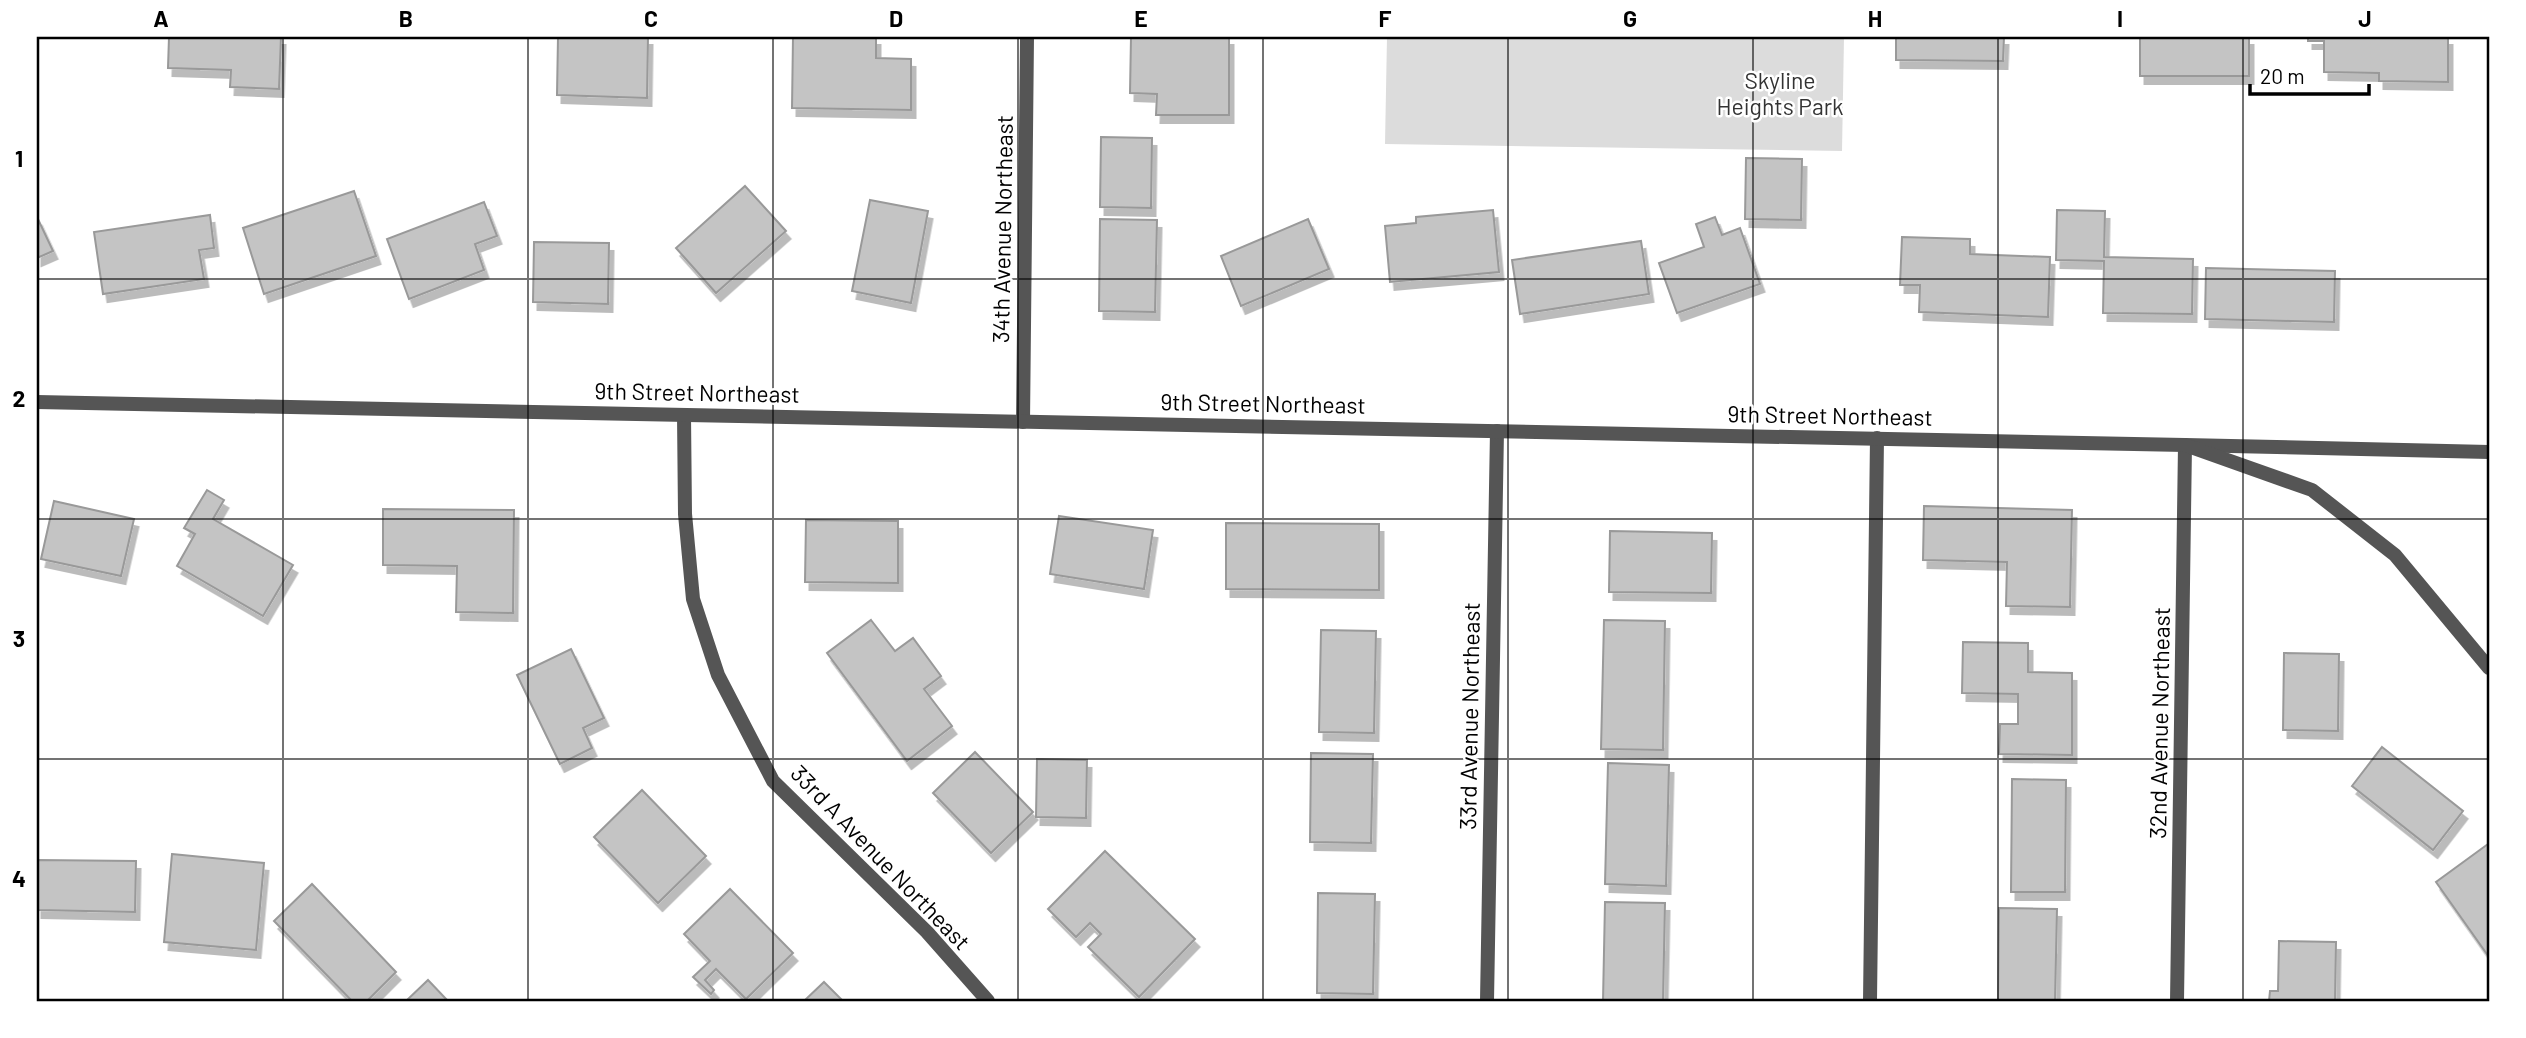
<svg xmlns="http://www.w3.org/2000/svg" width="2526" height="1038" font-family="Barlow,sans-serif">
<defs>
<filter id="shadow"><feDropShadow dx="4.5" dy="8" stdDeviation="0" flood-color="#0004"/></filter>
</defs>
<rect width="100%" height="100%" fill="#fff"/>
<path fill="#dcdcdc" d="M1387,37H1844L1842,151L1385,144Z"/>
<g fill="#c4c4c4" stroke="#999" stroke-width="2" filter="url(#shadow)">
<path d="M169,37H281L279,89L230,87L231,70L168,68Z"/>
<path d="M558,37H648L647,98L557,95Z"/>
<path d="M793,37H876V58L911,59V110L792,108Z"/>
<path d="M1131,37H1229V115H1156L1157,94L1130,93Z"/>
<path d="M1896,37H2004L2003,61L1896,60Z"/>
<rect x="2140" y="37" width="109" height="39"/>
<path d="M2308,37H2448V82L2379,81V73L2324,72V41H2308Z"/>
<path d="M1101,137L1152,138L1151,208L1100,207Z"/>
<path d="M1746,158L1802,159L1801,220L1745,219Z"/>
<path d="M745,186L786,231L716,293L676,248Z"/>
<path d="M354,191L376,256L264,294L243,228Z"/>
<path d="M870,200L928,211L911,303L852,291Z"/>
<path d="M484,202L497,236L475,244L484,270L409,299L387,239Z"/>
<path d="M1493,210L1499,272L1390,282L1385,226L1416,223V217Z"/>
<path d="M2057,210L2105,211L2104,257L2193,259L2192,314L2103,313L2104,261L2056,260Z"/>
<path d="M210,215L214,248L199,250L204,279L103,294L94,232Z"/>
<path d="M37,217L53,251L37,258Z"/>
<path d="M1715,217L1722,235L1740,228L1760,284L1677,313L1659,263L1704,247L1696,224Z"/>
<path d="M1100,219L1157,220L1155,312L1099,311Z"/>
<path d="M1308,219L1329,269L1241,306L1221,256Z"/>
<path d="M1902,237L1970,239V254L2050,257L2048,317L1919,312L1920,285H1900Z"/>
<path d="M1641,241L1649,294L1520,314L1512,260Z"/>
<path d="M534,242L609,243L608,304L533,302Z"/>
<path d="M2206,268L2335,271L2334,322L2205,319Z"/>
<path d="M207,490L224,500L213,519L293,565L263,616L177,566L195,534L184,528Z"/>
<path d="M54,501L134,519L121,576L41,559Z"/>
<path d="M1924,506L2072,510L2070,607L2006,606L2007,562L1923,560Z"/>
<path d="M383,509L514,510L513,613L456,612L457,566L383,565Z"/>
<path d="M1059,516L1153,530L1144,589L1050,574Z"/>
<path d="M806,520L898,521V583L805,582Z"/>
<path d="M1226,523L1379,524V590L1226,589Z"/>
<path d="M1610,531L1712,533L1711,593L1609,592Z"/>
<path d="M871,620L895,651L913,638L941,676L924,689L952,726L907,761L827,653Z"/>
<path d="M1604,620L1665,621L1663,750L1601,749Z"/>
<path d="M1321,630L1376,631L1374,733L1319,732Z"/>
<path d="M1963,642L2028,643V672L2072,673V755L1999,754L2000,724H2018V694L1962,693Z"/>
<path d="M571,649L604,718L583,728L592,748L560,764L517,675Z"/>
<path d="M2284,653L2339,654L2338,731L2283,730Z"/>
<path d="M2382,747L2463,811L2433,850L2352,786Z"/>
<path d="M975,752L1033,812L991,853L933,793Z"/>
<path d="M1311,753L1373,754L1371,843L1310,842Z"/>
<path d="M1037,759L1087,760L1086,818L1036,817Z"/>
<path d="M1608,763L1669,765L1666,886L1605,884Z"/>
<path d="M2012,779L2066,780L2065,892H2011Z"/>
<path d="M642,790L706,856L658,903L594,837Z"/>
<path d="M2488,844L2489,845V957L2436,882Z"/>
<path d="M1105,851L1195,939L1139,997L1088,947L1101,934L1090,923L1076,937L1048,909Z"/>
<path d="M172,854L264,863L256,950L164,942Z"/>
<path d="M37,860L136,861L135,912L37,910Z"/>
<path d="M312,884L396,972L367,1001H352L274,921Z"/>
<path d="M730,889L793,953L746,999L716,969L705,980L714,990L711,994L693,977L710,961L684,934Z"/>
<path d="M1318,893L1375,894L1373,994L1317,993Z"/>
<path d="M1605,902L1665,903L1663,1001H1603Z"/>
<path d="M1999,908L2057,909L2055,1001H1998Z"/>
<path d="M2279,941L2336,942L2335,1001H2269L2270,991H2278Z"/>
<path d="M428,980L448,1001H406Z"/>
<path d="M824,982L843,1001H804Z"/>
</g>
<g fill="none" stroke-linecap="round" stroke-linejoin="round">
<path stroke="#555" stroke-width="14" d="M1870,1001L1877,438"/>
<g stroke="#555" stroke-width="14">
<path d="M684,415L685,514L693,599L718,675L773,781L927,932L988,1001"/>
<path d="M1023,422L1027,37"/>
<path d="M1487,1001L1497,431"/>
<path d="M2177,1001L2185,445L2489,452"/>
</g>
<path stroke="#555" stroke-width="14" d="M37,402L2185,445L2312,490L2395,555L2489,668"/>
</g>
<path fill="none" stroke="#000" stroke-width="2" stroke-opacity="0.55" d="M283,37V1001M528,37V1001M773,37V1001M1018,37V1001M1263,37V1001M1508,37V1001M1753,37V1001M1998,37V1001M2243,37V1001M37,279H2489M37,519H2489M37,759H2489"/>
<g text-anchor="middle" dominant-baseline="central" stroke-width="5" stroke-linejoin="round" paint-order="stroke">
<g font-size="23" fill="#333" stroke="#fff">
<text x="1780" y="80">Skyline<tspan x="1780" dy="26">Heights Park</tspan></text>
</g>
<g font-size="23" fill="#000" stroke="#fff">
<text transform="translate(1002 229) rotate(-89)">34th Avenue Northeast</text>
<text transform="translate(697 392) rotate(1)">9th Street Northeast</text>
<text transform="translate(1263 403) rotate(1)">9th Street Northeast</text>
<text transform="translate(1830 415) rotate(1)">9th Street Northeast</text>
<text transform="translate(1469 716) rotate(-89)">33rd Avenue Northeast</text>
<text transform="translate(2159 723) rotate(-89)">32nd Avenue Northeast</text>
<text transform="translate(881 857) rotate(46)">33rd A Avenue Northeast</text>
</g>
</g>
<rect width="2526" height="1038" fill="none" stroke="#ffffff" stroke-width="77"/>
<path d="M2250 84v10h119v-10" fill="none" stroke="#000000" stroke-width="3.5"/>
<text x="2260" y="84" font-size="21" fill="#000000" stroke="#ffffff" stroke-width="5" paint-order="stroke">20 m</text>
<rect x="38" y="38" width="2450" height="962" fill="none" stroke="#000" stroke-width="2.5"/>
<g font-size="23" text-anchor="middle" font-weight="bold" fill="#000">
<text x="161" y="27">A</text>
<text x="406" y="27">B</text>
<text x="651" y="27">C</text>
<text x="896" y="27">D</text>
<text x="1141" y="27">E</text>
<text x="1385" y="27">F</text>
<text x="1630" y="27">G</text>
<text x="1875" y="27">H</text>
<text x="2120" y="27">I</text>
<text x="2365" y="27">J</text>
<text x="19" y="167">1</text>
<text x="19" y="407">2</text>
<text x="19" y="647">3</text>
<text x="19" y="887">4</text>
</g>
</svg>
